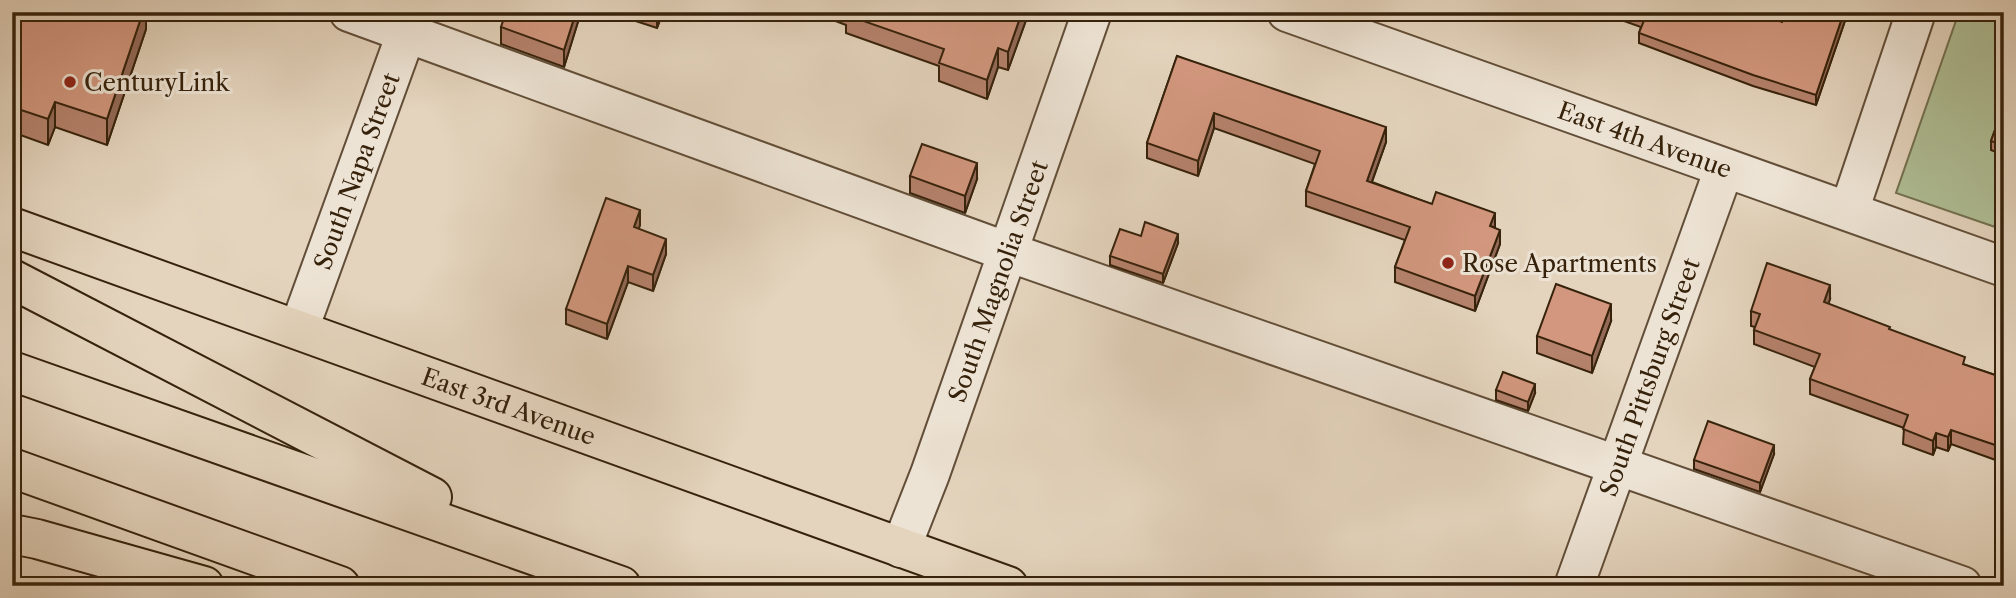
<svg xmlns="http://www.w3.org/2000/svg" width="2016" height="598" font-family="'Libre Caslon Text',serif">
<rect width="100%" height="100%" fill="#e4d4bd"/>
<filter id="stains"><feTurbulence type="fractalNoise" baseFrequency=".00286" numOctaves="4"/><feColorMatrix values="0 0 0 0 .2 0 0 0 0 .09 0 0 0 0 .02 0 0 0 .5 -.17"/></filter>
<radialGradient id="worn" r=".72"><stop offset=".6" stop-color="#630" stop-opacity="0"/><stop offset="1" stop-color="#630" stop-opacity=".3"/></radialGradient>
<path fill="#afbe95" stroke="#727050" stroke-width="2" d="M1959,12H2004V230L1896,193Z"/>
<g fill="none" stroke-linecap="round" stroke-linejoin="round">
<defs>
<g id="minor">
<path d="M349,12L1008,252L1962,586"/>
<path id="s1" d="M1287,12L2004,267"/>
<path d="M1849,211L1916,12"/>
<path id="s2" d="M299,329L414,12"/>
<path id="s3" d="M901,548L930,474L1092,12"/>
<path id="s4" d="M1574,586L1724,169"/>
</g>
<g id="major">
<path id="s5" d="M12,227L1008,586"/>
</g>
<g id="highway">
<path d="M12,279L432,497"/>
<path d="M12,371L621,586"/>
<path d="M12,468L340,586"/>
<path d="M12,534L37,539L204,586"/>
</g>
</defs>
<use href="#minor" stroke="#624e38" stroke-width="42"/>
<use href="#major" stroke="#36220b" stroke-width="42"/>
<use href="#highway" stroke="#36220b" stroke-width="42"/>
<use href="#minor" stroke="#ede3d4" stroke-width="38"/>
<use href="#major" stroke="#e4d4bd" stroke-width="38"/>
<use href="#highway" stroke="#e4d4bd" stroke-width="38"/>
</g>
<g fill="#b5826c" stroke="#36220b" stroke-width="2">
<path d="M12,12H146V29L107,145L55,127L48,145L12,132Z"/>
<path d="M581,12L564,67L501,44V27Z"/>
<path d="M608,12H663L657,28Z"/>
<path d="M812,12H1029L1008,70L998,67L987,99L939,81V66L846,33V25Z"/>
<path d="M1599,12H1755L1782,22L1848,12L1816,105L1753,86L1639,43V33L1641,27Z"/>
<path d="M1177,56L1386,142L1372,182L1495,228L1500,244L1475,311L1395,282V267L1405,240L1306,206V191L1315,164L1214,128L1198,176L1147,158V143Z"/>
<path d="M2004,105V155L1991,150V141Z"/>
<path d="M910,176L977,179L965,213L910,193Z"/>
<path d="M640,225L638,229L666,254L653,291L628,282L607,339L566,324V309Z"/>
<path d="M1141,236L1178,243L1163,283L1110,265V256Z"/>
<path d="M1830,299L1828,304L1890,330L1965,365L2004,378V463L1951,444L1948,451L1936,447L1933,455L1903,444L1904,428L1810,394V379L1815,367L1754,344V330L1755,327L1751,326V311Z"/>
<path d="M1611,321L1592,373L1537,353V336Z"/>
<path d="M1496,390L1535,393L1528,411L1496,400Z"/>
<path d="M1774,454L1760,492L1694,469V460Z"/>
</g>
<g fill="#936a58" stroke="#36220b" stroke-width="2">
<path d="M143,12H146V29L107,145V119Z"/>
<path d="M576,12H581L564,67V50Z"/>
<path d="M657,12H663L657,28Z"/>
<path d="M1022,12H1029L1008,70V52Z"/>
<path d="M1844,12H1848L1816,105V95Z"/>
<path d="M998,48V67L987,99V80Z"/>
<path d="M55,102V127L48,145V119Z"/>
<path d="M1214,113V128L1198,176V161Z"/>
<path d="M1386,127V142L1367,195V181Z"/>
<path d="M977,163V179L965,213V196Z"/>
<path d="M640,210V225L634,242V227Z"/>
<path d="M1495,213V228L1490,226Z"/>
<path d="M1500,230V244L1475,311V296Z"/>
<path d="M1178,234V243L1163,283V274Z"/>
<path d="M666,239V254L653,291V275Z"/>
<path d="M628,266V282L607,339V324Z"/>
<path d="M1830,285V299L1824,317V302Z"/>
<path d="M1611,304V321L1592,373V356Z"/>
<path d="M1535,384V393L1528,411V402Z"/>
<path d="M1951,430V444L1948,451V437Z"/>
<path d="M1936,433V447L1933,455V441Z"/>
<path d="M1774,445V454L1760,492V483Z"/>
</g>
<g fill="#d2977e" stroke="#36220b" stroke-width="2">
<path d="M12,12H143L107,119L55,102L48,119L12,107Z"/>
<path d="M506,12H576L564,50L501,27Z"/>
<path d="M847,12H1022L1008,52L998,48L987,80L939,63L944,49L846,15Z"/>
<path d="M1629,12H1755L1782,22L1786,12H1844L1816,95L1753,75L1639,33L1645,18Z"/>
<path d="M1177,56L1386,127L1367,181L1432,204L1436,192L1495,213L1490,226L1500,230L1475,296L1395,267L1410,227L1306,191L1320,151L1214,113L1198,161L1147,143Z"/>
<path d="M2004,105V146L1991,141Z"/>
<path d="M922,144L977,163L965,196L910,176Z"/>
<path d="M606,198L640,210L634,227L666,239L653,275L628,266L607,324L566,309Z"/>
<path d="M1145,222L1178,234L1163,274L1110,256L1120,229L1141,236Z"/>
<path d="M1767,263L1830,285L1824,302L1890,327L1889,329L1965,357L1963,364L2004,378V448L1951,430L1948,437L1936,433L1933,441L1903,429L1908,415L1810,379L1820,354L1754,330L1760,314L1751,311Z"/>
<path d="M1556,284L1611,304L1592,356L1537,336Z"/>
<path d="M1503,372L1535,384L1528,402L1496,390Z"/>
<path d="M1708,421L1774,445L1760,483L1694,460Z"/>
</g>
<g fill="#8f2418" stroke="#ede3d4" stroke-width="2.5">
<circle cx="70" cy="82" r="7"/>
<circle cx="1448" cy="263" r="7"/>
</g>
<g text-anchor="middle" dominant-baseline="central" stroke-width="6" stroke-linejoin="round" paint-order="stroke">
<g font-size="24" fill="#36220b" stroke="#ede3d4" text-anchor="start">
<text x="84" y="82">CenturyLink</text>
<text x="1462" y="263">Rose Apartments</text>
</g>
<g font-size="24" fill="#36220b" stroke="#ede3d4">
<text stroke="none"><textPath href="#s1" startOffset="380">East 4th Avenue</textPath></text>
<text stroke="none"><textPath href="#s2" startOffset="168">South Napa Street</textPath></text>
<text stroke="none"><textPath href="#s3" startOffset="284">South Magnolia Street</textPath></text>
<text stroke="none"><textPath href="#s4" startOffset="222">South Pittsburg Street</textPath></text>
<text stroke="none"><textPath href="#s5" startOffset="528">East 3rd Avenue</textPath></text>
</g>
</g>
<rect width="2016" height="598" fill="none" stroke="#e4d4bd" stroke-width="42"/>
<rect x="14" y="14" width="1988" height="570" fill="none" stroke="#36220b" stroke-width="3.5"/>
<rect x="21" y="21" width="1974" height="556" fill="none" stroke="#36220b" stroke-width="2"/>
<rect width="100%" height="100%" filter="url(#stains)"/>
<rect width="100%" height="100%" fill="url(#worn)"/>
</svg>
